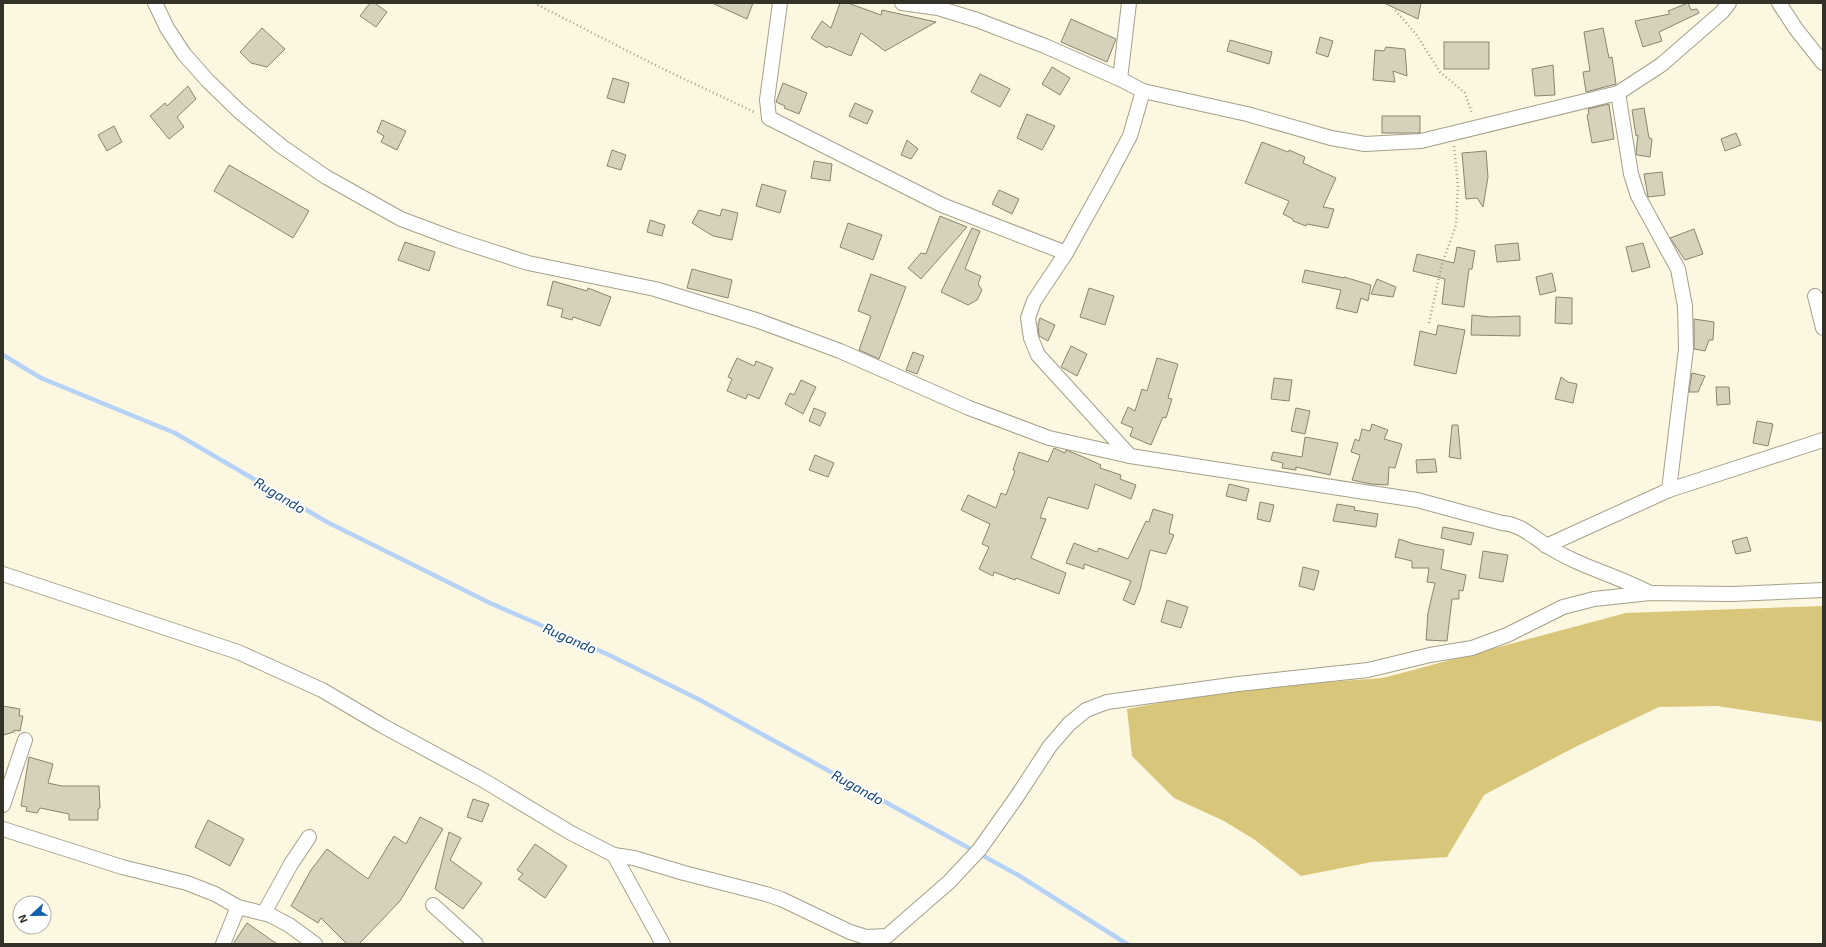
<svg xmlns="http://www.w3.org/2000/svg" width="1826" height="947" font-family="'Exo 2',sans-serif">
<rect width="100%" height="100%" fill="#fcf7e0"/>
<path fill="#d8c67a" d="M1823,606V722L1717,706L1659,707L1575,747L1484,795L1447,857L1372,862L1301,876L1255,840L1224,821L1174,798L1132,756L1127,709L1234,689L1383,678L1626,613Z"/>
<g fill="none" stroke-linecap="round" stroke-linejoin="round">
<path stroke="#b6d3f7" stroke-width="4.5" d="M3,355L41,378L175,433L327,522L490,603L607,654L700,700L1018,875L1127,944"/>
</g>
<g fill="#d6d1ba" stroke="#8a8570">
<path d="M370,3H375L387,12L376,27L360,16Z"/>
<path d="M712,3H753L747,19Z"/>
<path d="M840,3H848L881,15L882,10L936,22L885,51L861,33L851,56L828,46L827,48L811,38L822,21L831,28Z"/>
<path d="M1384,3H1421L1418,19Z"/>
<path d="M1688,3L1691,10L1697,9L1699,13L1659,32L1662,41L1643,47L1635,21L1670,14L1668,11Z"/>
<path d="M1071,19L1116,39L1107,62L1061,42Z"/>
<path d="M262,28L285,49L267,67L251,63L240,52Z"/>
<path d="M1603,28L1609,58L1612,57L1616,84L1586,92L1583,72L1590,71L1584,32Z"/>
<path d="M1320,37L1333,41L1328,57L1316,53Z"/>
<path d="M1230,40L1272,52L1269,64L1227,51Z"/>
<rect x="1444" y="42" width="45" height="27"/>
<path d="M1386,47L1405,49L1407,76L1393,71L1395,82L1373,80L1375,50L1384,51Z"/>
<path d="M1553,65L1555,95L1535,96L1532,69Z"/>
<path d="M1052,67L1070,78L1060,95L1042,84Z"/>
<path d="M980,74L1010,89L1000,107L971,92Z"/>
<path d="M613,78L629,83L624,103L607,98Z"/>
<path d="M783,83L807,93L799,114L784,108L785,106L776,102Z"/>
<path d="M188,86L196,99L177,117L184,127L169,139L150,116L165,103L167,106Z"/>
<path d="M855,103L873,111L867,124L849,116Z"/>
<path d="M1609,104L1614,139L1592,143L1587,115L1589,114L1588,109Z"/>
<path d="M1644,108L1649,138L1652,139L1650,157L1637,155L1636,153L1638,135L1636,136L1632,110Z"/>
<path d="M1027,114L1055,126L1042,150L1017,138Z"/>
<rect x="1382" y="116" width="38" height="17"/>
<path d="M382,120L406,131L397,150L381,142L384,136L377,132Z"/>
<path d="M114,126L122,142L107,151L98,135Z"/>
<path d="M1736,133L1741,145L1725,151L1721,139Z"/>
<path d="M907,140L918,149L911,159L901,155Z"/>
<path d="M1262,142L1288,152L1289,150L1305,157L1303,163L1336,178L1323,207L1334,209L1328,228L1307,224L1306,226L1293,221V219L1283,214L1289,201L1245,183Z"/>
<path d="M612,150L626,155L621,170L607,166Z"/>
<path d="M1486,151L1488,177L1483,207L1477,198L1466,199L1462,153Z"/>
<path d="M814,161L832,164L830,181L811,178Z"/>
<path d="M229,165L309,211L293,238L214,191Z"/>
<path d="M1662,172L1665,195L1648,197L1644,174Z"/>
<path d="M762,184L786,191L780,213L756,206Z"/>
<path d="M999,190L1019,199L1012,214L992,204Z"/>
<path d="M722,209L738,213L732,240L713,236L692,223L699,210L720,216Z"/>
<path d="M940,216L967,227L921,279L908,268L921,253L926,254Z"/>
<path d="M650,220L665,225L662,236L647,232Z"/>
<path d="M848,223L882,235L873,260L840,247Z"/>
<path d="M972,228L980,231L965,269L981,276L978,284L982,290L977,300L968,305L941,292Z"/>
<path d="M1694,229L1703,254L1685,260L1670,238Z"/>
<path d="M405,242L435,252L429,271L398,260Z"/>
<path d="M1518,243L1520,260L1497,262L1495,245Z"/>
<path d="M1643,243L1650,267L1632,272L1626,247Z"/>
<path d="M1457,247L1475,251L1472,269H1469L1464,307L1442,304L1445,279L1413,271L1417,254L1454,263Z"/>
<path d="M692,269L732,280L728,298L687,288Z"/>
<path d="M1305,270L1344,278V277L1371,285L1368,301L1361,298L1357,313L1336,308L1341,290L1302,282Z"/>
<path d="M1552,273L1556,291L1540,295L1536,277Z"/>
<path d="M871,274L906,287L879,359L859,350L871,316L858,311Z"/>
<path d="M1377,279L1396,287L1393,297L1371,294Z"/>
<path d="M553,281L587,291L588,288L611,297L600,326L573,317L572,320L561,317L563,309L547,305Z"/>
<path d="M1089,288L1114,296L1105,325L1080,317Z"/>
<path d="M1556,297L1572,298V324L1555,323Z"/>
<path d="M1472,315L1490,317L1520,316V336L1471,335Z"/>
<path d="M1040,318L1055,325L1048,341L1039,336L1038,325Z"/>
<path d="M1694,319L1714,322L1713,340H1709L1705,351L1694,349Z"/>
<path d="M1438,325L1465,330L1456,374L1414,365L1420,331L1436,335Z"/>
<path d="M1071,346L1087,354L1077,376L1061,367Z"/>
<path d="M913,352L924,356L917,374L906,370Z"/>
<path d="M737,358L754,366L756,361L773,368L759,399L748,394L746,399L727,391L732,379L728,377Z"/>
<path d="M1157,358L1178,364L1168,398L1172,399L1166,418L1163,417L1151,445L1130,436L1133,428L1121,423L1128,407L1135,411L1142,389L1147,391Z"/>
<path d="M1692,373L1705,376L1698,392H1689Z"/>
<path d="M1561,377L1568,382L1577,384L1573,403L1555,399Z"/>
<path d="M1274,378L1292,380L1289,401L1271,399Z"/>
<path d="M801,380L816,387L803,414L785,404L790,393L794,395Z"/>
<path d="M1716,387H1729L1730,404L1717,405Z"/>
<path d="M814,408L826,413L820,426L809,421Z"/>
<path d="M1296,408L1310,411L1305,434L1291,431Z"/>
<path d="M1757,421L1773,424L1768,446L1753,443Z"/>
<path d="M1372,424L1388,430L1384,439L1402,444L1395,468L1389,467L1388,485L1371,484L1352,480L1360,455L1351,452L1355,439L1359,441L1362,429L1370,431Z"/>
<path d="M1452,425H1458L1461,459L1449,457Z"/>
<path d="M1305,437L1338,443L1330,475L1296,467V470L1282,468L1283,463L1271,460L1273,452L1302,457Z"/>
<path d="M1054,448L1065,453L1066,450L1081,456L1101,465L1100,468L1121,475L1120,479L1136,485L1131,499L1095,484L1088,509L1048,497L1040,518L1046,519L1031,558L1066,573L1059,594L1016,578L1015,580L994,572L993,576L979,569L989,547L982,544L990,524L961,510L968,495L996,508L1001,493L1006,495L1015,471L1013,470L1019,452L1048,462Z"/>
<path d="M815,455L834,463L828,477L809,470Z"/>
<path d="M1435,459L1437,472L1417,473L1416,460Z"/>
<path d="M1229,484L1249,489L1246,501L1226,496Z"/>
<path d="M1260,502L1274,505L1270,522L1257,519Z"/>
<path d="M1337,504L1355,507L1354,510L1378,514L1376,527L1333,521Z"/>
<path d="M1153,509L1173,515L1169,533L1174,535L1166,554L1150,550L1140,590L1134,605L1123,600L1131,581L1084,564V569L1066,563L1074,543L1097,552L1099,548L1128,559L1146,521L1149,522Z"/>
<path d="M1443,527L1474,533L1471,545L1441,538Z"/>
<path d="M1747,537L1751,551L1736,554L1732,541Z"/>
<path d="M1399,539L1414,544L1444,550L1441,569L1466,575L1463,591L1459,590V599H1452L1447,641L1426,640L1428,613L1435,583L1427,582L1429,568H1412V561L1395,557Z"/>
<path d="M1483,551L1508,555L1503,582L1479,578Z"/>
<path d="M1303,567L1319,571L1314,590L1299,586Z"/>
<path d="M1167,600L1188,607L1181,628L1161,622Z"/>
<path d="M3,706L20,709L19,716H23L20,731L14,730V732L3,735Z"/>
<path d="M29,757L53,764L48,783L62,786H99L100,808L98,809V820H69V814L40,808L37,813L26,811L27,807L21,806Z"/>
<path d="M473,799L489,804L482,822L467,817Z"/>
<path d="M420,817L443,829L400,901L359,944H347L321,918L318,923L291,906L311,870L327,849L368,879L394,836L406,844Z"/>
<path d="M208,820L244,839L230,866L195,847Z"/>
<path d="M449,832L461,838L450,860L482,883L463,909L435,889Z"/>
<path d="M535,844L567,866L545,898L518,879L523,874L517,870Z"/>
<path d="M247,923L277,944H233Z"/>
</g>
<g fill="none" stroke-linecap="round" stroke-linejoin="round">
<defs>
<g id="street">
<path d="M155,3L167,28L184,54L208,81L240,112L281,146L326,177L401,219L457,240L528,263L655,289L759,321L840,351L969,408L1049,438L1130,456L1417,500L1502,523C1520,524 1532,536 1546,545C1577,566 1616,575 1650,593"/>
<path d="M780,3L767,100L769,118L942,205L1066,253"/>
<path d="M902,3L938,8L977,20L1045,46L1120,79L1143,91L1247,114L1331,138L1365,144L1421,141L1618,93L1661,65L1722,12L1729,3"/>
<path d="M1779,3L1796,29L1823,63"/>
<path d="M1120,79L1129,3"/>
<path d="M1618,93L1631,174L1638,196L1678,269L1685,306L1686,349L1669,490"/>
<path d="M1815,296L1823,328"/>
<path d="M1130,456L1038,355L1031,338L1028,318L1034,301L1066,253L1106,181L1130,136L1143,91"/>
<path d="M1546,546L1669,490L1823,440"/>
<path d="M3,574L238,652L322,690L383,726L483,780L571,833L614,855L634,858L684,873L766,894L781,899L850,932L866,937L887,936L949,882L979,850L1016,798L1050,746L1069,724L1086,710L1107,702L1238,684L1368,670L1430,655L1472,648L1507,635L1563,607L1594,599L1650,593L1732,594L1823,590"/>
<path d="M3,805L25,740"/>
<path d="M3,829L122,867L187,883L215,894L238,907L270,915L289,925L315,944"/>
<path d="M614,855L663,944"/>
<path d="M433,905L476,944"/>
<path d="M264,913L291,864L309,837"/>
<path d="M223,944L238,907"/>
</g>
</defs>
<use href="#street" stroke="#a5a08a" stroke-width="16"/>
<g stroke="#a39f8e" stroke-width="2.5" stroke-dasharray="1 3" stroke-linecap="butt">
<path d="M534,3L659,67L754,112"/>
<path d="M1393,3L1394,9L1416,34L1440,72L1465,93L1472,114"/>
<path d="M1429,323L1442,264L1456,225L1458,185L1454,146"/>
</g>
<use href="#street" stroke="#fff" stroke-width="14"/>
</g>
<g text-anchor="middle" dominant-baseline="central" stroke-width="4" stroke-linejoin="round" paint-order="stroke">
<g font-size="14" font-style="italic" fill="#144479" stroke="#fff">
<text transform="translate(280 495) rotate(31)">Rugando</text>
<text transform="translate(570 638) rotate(24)">Rugando</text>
<text transform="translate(858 787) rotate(29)">Rugando</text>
</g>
</g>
<rect width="1826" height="947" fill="none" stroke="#333128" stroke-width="8"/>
<g transform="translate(32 915) rotate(248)"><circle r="19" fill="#ffffff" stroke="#adada9"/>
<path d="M0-3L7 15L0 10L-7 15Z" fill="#115fad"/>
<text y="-6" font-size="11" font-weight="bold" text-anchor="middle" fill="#333128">N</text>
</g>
</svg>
